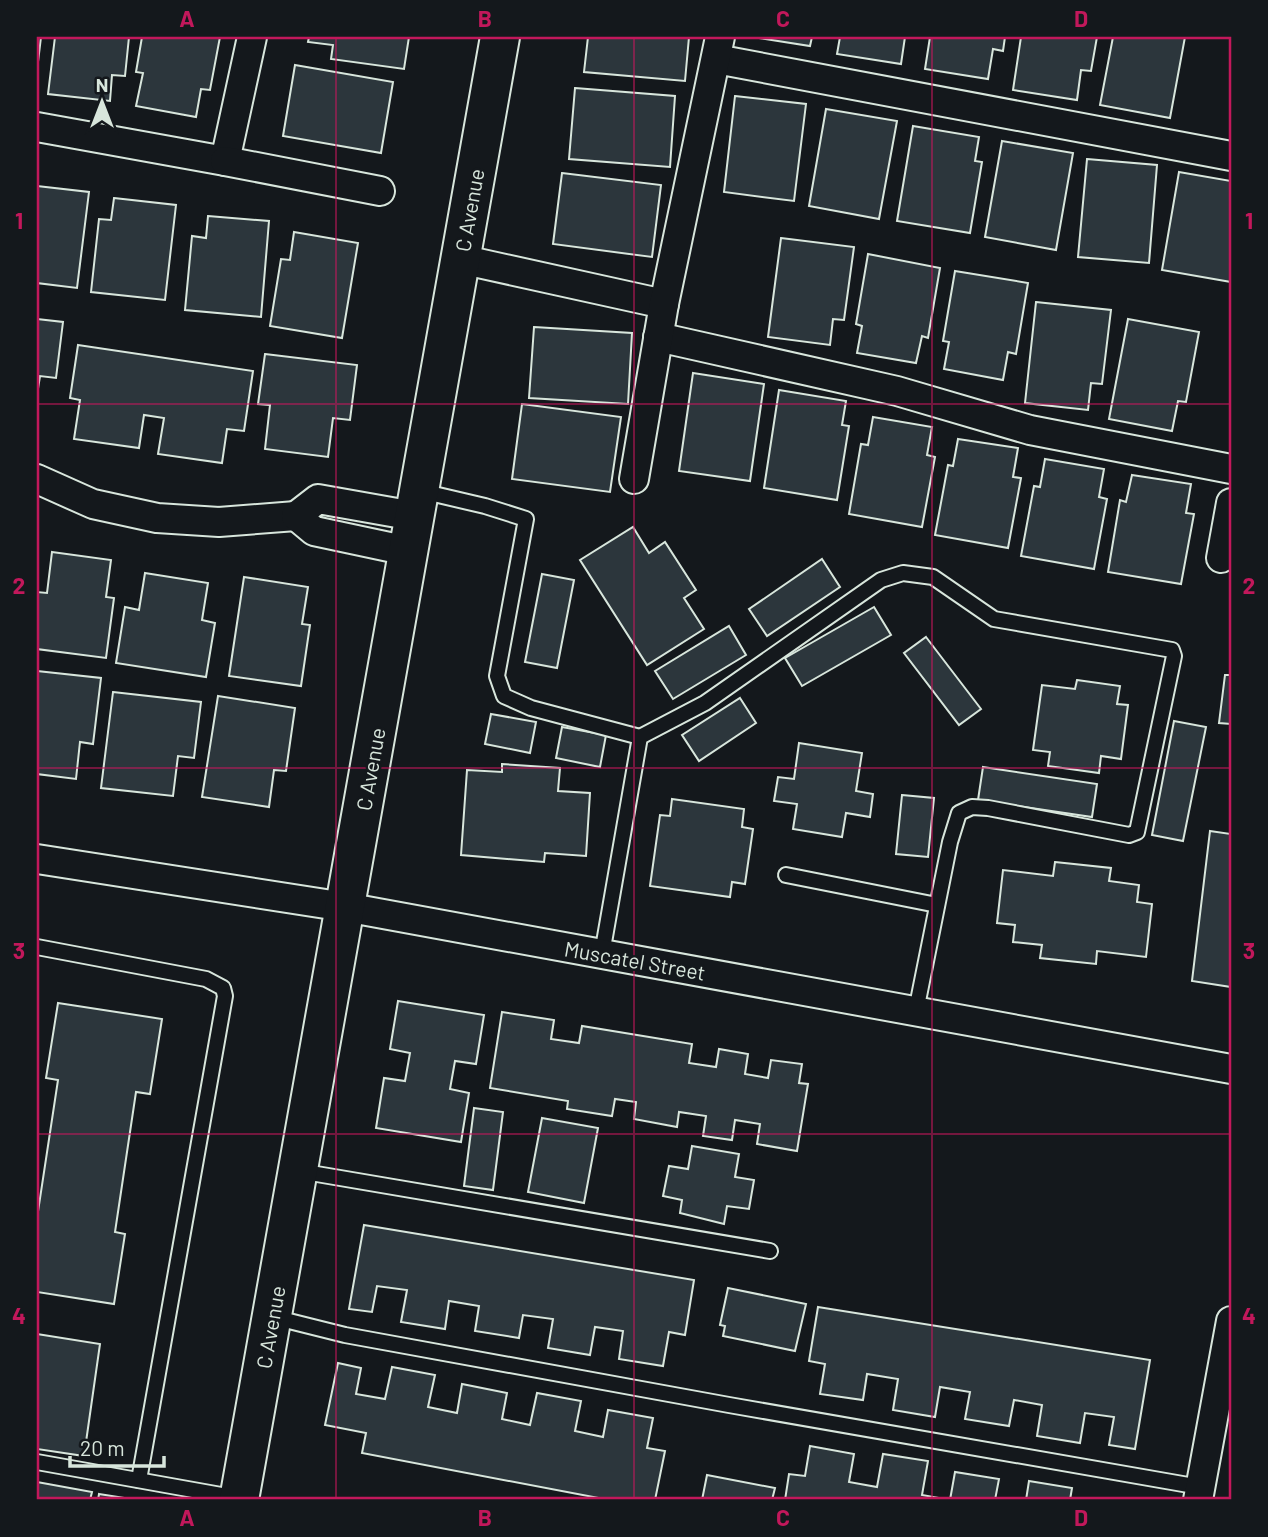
<svg xmlns="http://www.w3.org/2000/svg" width="1268" height="1537" font-family="Barlow,sans-serif">
<rect width="100%" height="100%" fill="#14181c"/>
<g fill="#2c363c" stroke="#d8e6dc" stroke-width="2">
<path d="M37,37H41L38,62H37Z"/>
<path d="M55,37H129L125,76L112,75L110,101L48,94Z"/>
<path d="M142,37H220L210,90L201,89L196,117L136,106L143,73L136,72Z"/>
<path d="M309,37H409L404,69L331,59L333,45L308,42Z"/>
<path d="M588,37H689L685,81L584,72Z"/>
<path d="M752,37H812L810,46Z"/>
<path d="M840,37H905L901,64L837,54Z"/>
<path d="M930,37H1005L1003,51L993,49L988,79L925,69Z"/>
<path d="M1021,37H1097L1091,71L1081,70L1077,100L1013,90Z"/>
<path d="M1113,37H1185L1170,118L1100,105Z"/>
<path d="M295,65L393,82L381,153L283,136Z"/>
<path d="M575,88L675,96L670,167L569,159Z"/>
<path d="M735,96L806,104L794,201L724,192Z"/>
<path d="M826,109L897,121L879,219L809,206Z"/>
<path d="M913,126L979,137L975,161L982,162L970,233L897,221Z"/>
<path d="M1002,141L1073,153L1056,250L985,237Z"/>
<path d="M1087,159L1157,165L1149,263L1078,257Z"/>
<path d="M1179,172L1231,181V282L1162,270Z"/>
<path d="M562,173L661,185L652,257L553,244Z"/>
<path d="M37,186L89,192L77,288L37,283Z"/>
<path d="M114,198L176,205L165,300L91,292L99,219L111,220Z"/>
<path d="M208,216L269,221L261,317L185,310L192,236L206,238Z"/>
<path d="M294,232L358,243L342,338L270,326L281,259L290,260Z"/>
<path d="M781,238L854,247L844,320L833,319L830,345L768,337Z"/>
<path d="M868,254L940,268L928,338L922,336L916,363L857,353L862,326L856,324Z"/>
<path d="M955,271L1028,283L1016,354L1008,352L1003,380L944,369L949,342L943,341Z"/>
<path d="M1036,302L1111,310L1102,384L1091,383L1088,410L1025,403Z"/>
<path d="M37,319L63,322L56,378L40,376L37,395Z"/>
<path d="M1128,319L1199,332L1186,402L1178,401L1172,431L1109,419Z"/>
<path d="M534,327L632,333L628,404L529,398Z"/>
<path d="M78,345L253,371L244,431L227,429L222,463L158,454L164,418L144,415L139,448L74,439L80,400L70,398Z"/>
<path d="M265,354L357,365L350,420L333,418L328,457L265,449L270,405L258,404Z"/>
<path d="M693,373L764,384L750,481L679,471Z"/>
<path d="M779,390L846,401L842,425L849,426L837,500L764,488Z"/>
<path d="M522,404L621,417L610,492L512,479Z"/>
<path d="M873,417L932,427L927,455L935,457L922,527L849,514L861,444L868,445Z"/>
<path d="M958,439L1018,448L1013,477L1021,478L1008,548L935,535L948,465L953,466Z"/>
<path d="M1045,459L1104,469L1099,497L1107,499L1094,569L1021,556L1034,486L1040,487Z"/>
<path d="M1132,475L1191,484L1186,513L1194,514L1181,584L1108,572L1120,500L1126,502Z"/>
<path d="M633,527L649,553L665,542L696,590L684,598L704,629L647,665L580,560Z"/>
<path d="M52,552L111,560L106,597L114,598L106,658L37,649V592L47,593Z"/>
<path d="M822,559L840,587L767,636L749,609Z"/>
<path d="M145,573L208,583L202,620L215,623L206,677L116,663L125,607L139,610Z"/>
<path d="M542,574L574,580L557,668L525,662Z"/>
<path d="M244,577L308,587L302,624L310,625L301,686L229,676Z"/>
<path d="M874,607L891,635L802,686L785,658Z"/>
<path d="M729,626L746,655L673,699L655,671Z"/>
<path d="M926,637L981,709L959,725L904,653Z"/>
<path d="M37,671L101,678L93,744L80,742L76,779L37,774Z"/>
<path d="M1225,675H1231V724L1219,723Z"/>
<path d="M1077,680L1120,686L1117,704L1128,705L1121,759L1101,756L1099,773L1048,766L1050,752L1033,750L1042,685L1075,689Z"/>
<path d="M113,692L201,702L194,758L178,756L173,796L101,788Z"/>
<path d="M218,696L295,708L286,771L274,770L269,807L202,797Z"/>
<path d="M740,698L756,723L699,761L682,735Z"/>
<path d="M491,714L536,722L530,753L485,744Z"/>
<path d="M1174,721L1206,727L1183,841L1152,835Z"/>
<path d="M562,727L606,735L600,767L556,758Z"/>
<path d="M799,743L862,753L856,791L873,794L870,817L846,813L842,837L793,829L797,804L774,801L778,777L794,779Z"/>
<path d="M502,764L560,768L558,791L590,793L586,856L545,853L544,862L461,855L467,770L502,772Z"/>
<path d="M983,767L1097,784L1092,817L978,800Z"/>
<path d="M902,795L934,798L928,857L896,854Z"/>
<path d="M672,799L744,809L742,827L753,829L745,884L732,882L730,897L650,886L660,815L670,816Z"/>
<path d="M1210,831L1231,834V987L1192,981Z"/>
<path d="M1055,862L1111,868L1109,881L1139,885L1137,902L1152,904L1146,957L1097,951L1096,964L1040,958L1042,945L1013,942L1015,925L997,923L1003,870L1053,876Z"/>
<path d="M398,1001L484,1015L476,1064L455,1061L450,1089L469,1093L461,1142L376,1128L384,1078L405,1081L410,1053L390,1049Z"/>
<path d="M58,1003L162,1019L150,1094L136,1092L115,1232L125,1234L114,1304L37,1292V1218L58,1080L46,1078Z"/>
<path d="M502,1012L554,1020L551,1039L579,1043L582,1026L692,1044L689,1063L716,1067L719,1049L748,1054L745,1074L768,1078L771,1060L802,1064L799,1083L808,1084L797,1151L757,1144L760,1124L735,1120L732,1140L703,1136L706,1116L679,1112L677,1127L634,1119L636,1102L615,1099L612,1116L567,1109L568,1101L490,1088Z"/>
<path d="M474,1108L503,1112L493,1190L464,1186Z"/>
<path d="M542,1118L598,1128L584,1203L528,1192Z"/>
<path d="M692,1146L739,1154L735,1177L754,1180L749,1209L727,1206L724,1224L680,1213L682,1200L663,1196L669,1166L688,1169Z"/>
<path d="M364,1225L694,1280L685,1335L669,1332L663,1366L619,1359L623,1331L595,1327L590,1355L548,1348L553,1319L523,1315L519,1338L475,1331L479,1306L449,1301L445,1329L401,1322L407,1290L377,1286L372,1312L349,1309Z"/>
<path d="M728,1288L806,1304L795,1351L723,1336L725,1326L720,1325Z"/>
<path d="M818,1307L1150,1360L1135,1449L1109,1445L1114,1417L1085,1413L1080,1443L1037,1436L1042,1405L1014,1400L1009,1426L965,1419L970,1392L940,1387L935,1417L893,1410L898,1379L867,1374L863,1400L820,1394L825,1364L809,1361Z"/>
<path d="M37,1334L100,1344L84,1456L37,1449Z"/>
<path d="M338,1363L361,1368L356,1394L385,1399L392,1367L435,1375L428,1407L457,1413L462,1384L507,1393L502,1419L530,1425L537,1393L581,1401L575,1431L603,1437L608,1410L653,1418L647,1448L665,1451L655,1500H609L362,1453L366,1433L325,1425Z"/>
<path d="M810,1446L854,1454L849,1482L877,1487L883,1454L928,1461L922,1495L950,1500L955,1472L999,1479L995,1500H785L789,1474L805,1476Z"/>
<path d="M707,1475L775,1488L772,1500H702Z"/>
<path d="M1029,1481L1072,1488L1070,1500H1026Z"/>
<path d="M37,1482L92,1492L90,1500H37Z"/>
<path d="M99,1494L137,1500H98Z"/>
</g>
<g fill="none" stroke-linecap="round" stroke-linejoin="round">
<defs>
<g id="lane">
<path d="M421,491L485,506L526,519L497,676L504,696L531,708L640,737"/>
<path d="M786,875L937,905"/>
<path d="M37,947L206,979L223,988L225,996L139,1480"/>
<path d="M602,954L640,737L705,703L881,580L903,573L933,577L994,619L1172,650L1174,656L1137,832L1129,835L988,808L972,807L959,813L950,842L916,1011"/>
<path d="M299,1171L770,1251"/>
<path d="M273,1317L345,1335L729,1405L1200,1487"/>
<path d="M37,1462L238,1498"/>
</g>
<g id="street">
<path d="M716,59L1231,156"/>
<path d="M37,127L225,161L252,37"/>
<path d="M225,161L380,191"/>
<path d="M460,259L664,304"/>
<path d="M658,337L897,391L1030,430L1231,469"/>
<path d="M37,479L93,504L157,518L219,522L296,516"/>
<path d="M634,479L664,304L720,37"/>
<path d="M408,551L314,531L296,516L318,499L414,516"/>
<path d="M1221,558L1231,503"/>
<path d="M37,859L345,907L1231,1069"/>
<path d="M1198,1500L1231,1321"/>
</g>
<path id="secondary" d="M239,1500L500,37"/>
</defs>
<use href="#lane" stroke="#d8e6dc" stroke-width="18"/>
<use href="#street" stroke="#d8e6dc" stroke-width="32"/>
<use href="#secondary" stroke="#d8e6dc" stroke-width="42"/>
<use href="#lane" stroke="#14181c" stroke-width="14"/>
<use href="#street" stroke="#14181c" stroke-width="28"/>
<use href="#secondary" stroke="#14181c" stroke-width="38"/>
</g>
<path fill="none" stroke="#c2185b" stroke-width="2" stroke-opacity="0.55" d="M336,37V1500M634,37V1500M932,37V1500M37,404H1231M37,768H1231M37,1134H1231"/>
<g text-anchor="middle" dominant-baseline="central" stroke-width="5" stroke-linejoin="round" paint-order="stroke">
<g font-size="21" fill="#d8e6dc" stroke="#14181c">
<text transform="translate(469 210) rotate(-80)">C Avenue</text>
<text transform="translate(370 769) rotate(-80)">C Avenue</text>
<text transform="translate(635 960) rotate(10)">Muscatel Street</text>
<text transform="translate(270 1327) rotate(-80)">C Avenue</text>
</g>
</g>
<rect width="1268" height="1537" fill="none" stroke="#14181c" stroke-width="77"/>
<g transform="translate(102 102)" stroke="#14181c" stroke-width="5" paint-order="stroke">
<path d="M0-5L12 26L0 18L-12 26Z" fill="#d8e6dc"/>
<text y="-10" font-size="19" font-weight="bold" text-anchor="middle" fill="#d8e6dc">N</text>
</g>
<path d="M70 1456v10h94v-10" fill="none" stroke="#d8e6dc" stroke-width="3.5"/>
<text x="80" y="1456" font-size="21" fill="#d8e6dc" stroke="#14181c" stroke-width="5" paint-order="stroke">20 m</text>
<rect x="38" y="38" width="1192" height="1460" fill="none" stroke="#c2185b" stroke-width="2.5"/>
<g font-size="23" text-anchor="middle" font-weight="bold" fill="#c2185b">
<text x="187" y="27">A</text>
<text x="485" y="27">B</text>
<text x="783" y="27">C</text>
<text x="1081" y="27">D</text>
<text x="19" y="229">1</text>
<text x="1249" y="229">1</text>
<text x="19" y="594">2</text>
<text x="1249" y="594">2</text>
<text x="19" y="959">3</text>
<text x="1249" y="959">3</text>
<text x="19" y="1324">4</text>
<text x="1249" y="1324">4</text>
<text x="187" y="1526">A</text>
<text x="485" y="1526">B</text>
<text x="783" y="1526">C</text>
<text x="1081" y="1526">D</text>
</g>
</svg>
